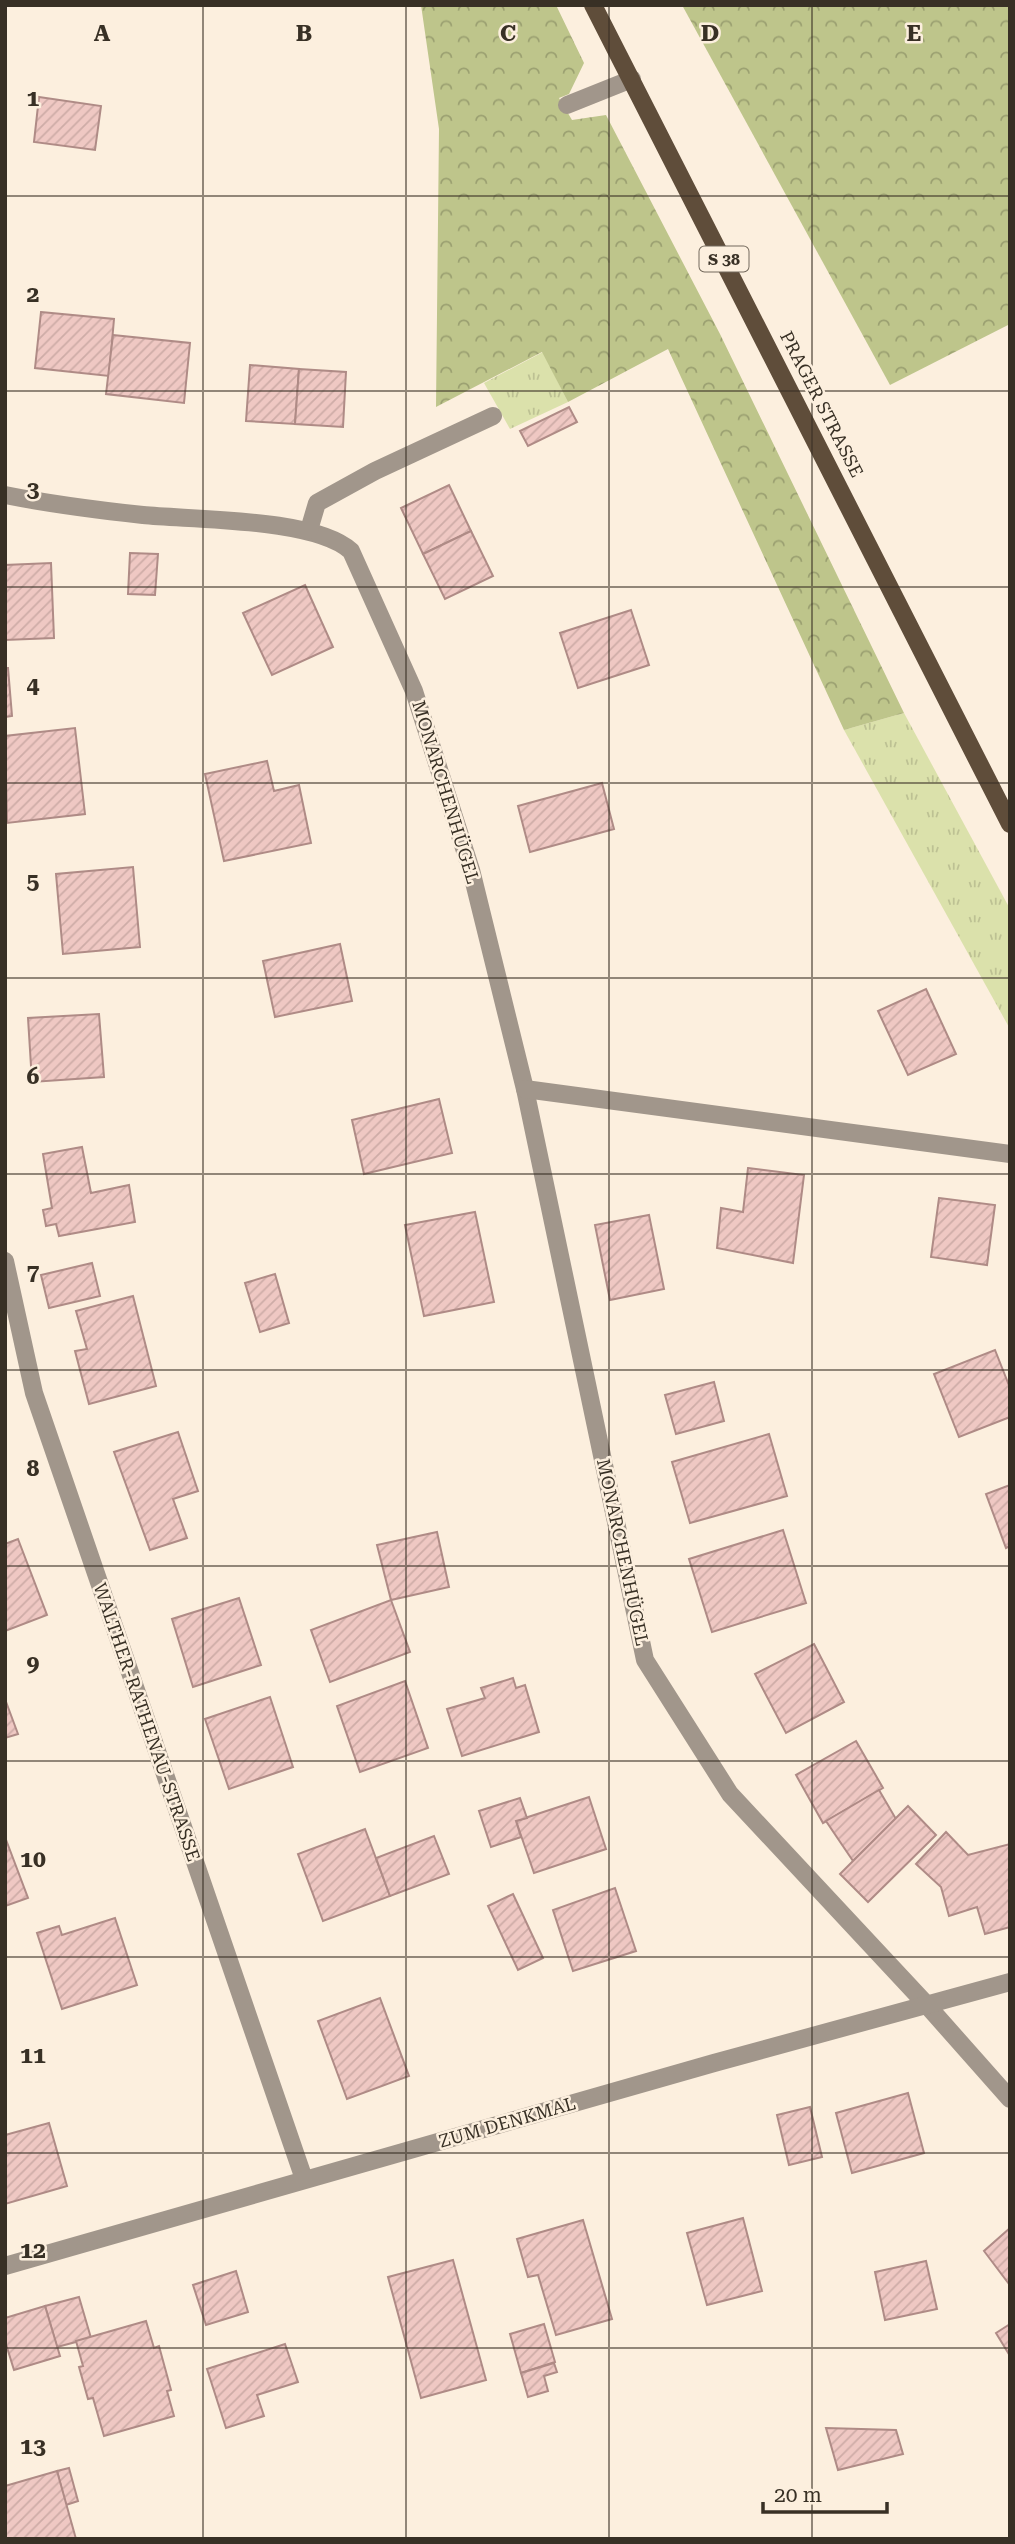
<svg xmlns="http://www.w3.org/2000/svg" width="1015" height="2544" font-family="'Roboto Serif',serif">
<defs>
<pattern id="grass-tufts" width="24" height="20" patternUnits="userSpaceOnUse" patternTransform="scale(1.75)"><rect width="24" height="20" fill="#dbe1ab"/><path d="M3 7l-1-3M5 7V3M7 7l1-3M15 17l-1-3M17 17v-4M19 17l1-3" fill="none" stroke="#bdc193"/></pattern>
<pattern id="forest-crowns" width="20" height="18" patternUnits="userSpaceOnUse" patternTransform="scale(1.75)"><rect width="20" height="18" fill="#bec58b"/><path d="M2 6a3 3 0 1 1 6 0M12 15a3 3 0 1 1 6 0" fill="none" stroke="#9ba071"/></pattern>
<pattern id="building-hatch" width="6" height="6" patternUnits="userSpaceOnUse" patternTransform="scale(1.75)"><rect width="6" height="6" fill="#efc8c3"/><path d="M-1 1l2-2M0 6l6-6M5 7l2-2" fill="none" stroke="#ceaca7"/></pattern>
</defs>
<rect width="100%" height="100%" fill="#fcefde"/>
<g fill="url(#grass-tufts)">
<path d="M543,352L568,402L510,429L484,383Z"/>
<path d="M904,713L1010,909V1029L844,730Z"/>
</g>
<g fill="url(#forest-crowns)">
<path d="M421,5H556L584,63L569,94L559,98L572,120L606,115L720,334L904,713L844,730L668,349L568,402L542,352L436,407L439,129Z"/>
<path d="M682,5H1010V324L890,385Z"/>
</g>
<g fill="url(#building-hatch)" stroke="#af8b86" stroke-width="2">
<path d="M39,97L101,106L95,150L34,142Z"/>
<path d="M41,312L114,319L109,376L35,368Z"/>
<path d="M113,335L190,343L184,403L106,394Z"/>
<path d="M250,365L299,369L295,424L246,421Z"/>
<path d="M299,369L346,372L343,427L295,424Z"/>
<path d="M569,407L577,422L528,446L520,431Z"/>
<path d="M449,485L471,531L423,554L401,508Z"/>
<path d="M471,531L493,576L445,599L423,554Z"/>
<path d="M130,553L158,554L155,595L128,594Z"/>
<path d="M51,563L54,638L5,640V565Z"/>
<path d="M305,585L333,647L272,675L243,613Z"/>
<path d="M631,610L649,665L578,688L560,633Z"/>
<path d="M5,668H8L12,716L5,717Z"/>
<path d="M75,728L85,814L7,823L5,736Z"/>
<path d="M267,761L274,791L299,785L311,843L224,861L205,774Z"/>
<path d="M602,783L614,829L530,852L518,806Z"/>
<path d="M133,867L140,947L63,954L56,874Z"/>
<path d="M340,944L352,1001L275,1017L263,961Z"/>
<path d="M926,989L956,1054L908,1075L878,1011Z"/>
<path d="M99,1014L104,1077L32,1082L28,1018Z"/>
<path d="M439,1099L452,1153L364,1174L352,1120Z"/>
<path d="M82,1147L91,1193L129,1185L135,1222L59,1236L56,1224L46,1226L43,1210L52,1208L43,1154Z"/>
<path d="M748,1168L804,1175L793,1263L717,1248L721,1208L743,1212Z"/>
<path d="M939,1198L995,1205L987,1265L931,1257Z"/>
<path d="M475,1212L494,1302L424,1316L405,1225Z"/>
<path d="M649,1215L664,1289L610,1300L595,1225Z"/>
<path d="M92,1263L100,1296L49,1308L41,1275Z"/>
<path d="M275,1274L289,1323L260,1332L245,1283Z"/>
<path d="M133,1296L156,1386L89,1404L75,1351L87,1349L76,1311Z"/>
<path d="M995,1350L1010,1388V1417L959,1437L934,1374Z"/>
<path d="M714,1382L724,1421L676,1434L665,1395Z"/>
<path d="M178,1432L198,1491L173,1499L187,1538L150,1550L114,1452Z"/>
<path d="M769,1434L787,1496L690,1523L672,1462Z"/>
<path d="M1010,1485V1546L1006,1548L986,1494Z"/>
<path d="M783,1530L806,1603L712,1632L689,1559Z"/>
<path d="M437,1532L449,1587L391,1600L377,1545Z"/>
<path d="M18,1539L47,1615L5,1631V1544Z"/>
<path d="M239,1598L261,1665L193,1687L172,1619Z"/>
<path d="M391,1600L410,1652L330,1682L311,1630Z"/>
<path d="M814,1644L844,1702L786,1733L755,1674Z"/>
<path d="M513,1678L516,1688L525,1685L539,1732L462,1756L447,1709L485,1698L481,1688Z"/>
<path d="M405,1681L428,1748L360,1772L337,1706Z"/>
<path d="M270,1697L293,1767L229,1789L205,1719Z"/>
<path d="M5,1699L18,1734L5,1738Z"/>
<path d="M856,1741L883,1788L823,1823L796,1775Z"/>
<path d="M879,1790L896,1819L853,1861L826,1821Z"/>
<path d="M589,1797L606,1849L534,1873L516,1821Z"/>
<path d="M520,1798L527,1818L516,1821L521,1837L491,1847L479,1811Z"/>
<path d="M908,1806L936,1835L868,1902L840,1874Z"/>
<path d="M365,1829L390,1896L323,1921L298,1854Z"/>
<path d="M946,1832L968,1855L1010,1844V1927L985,1934L977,1907L949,1916L941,1887L916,1864Z"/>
<path d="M434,1836L449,1874L390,1896L376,1858Z"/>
<path d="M5,1837L28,1898L5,1906Z"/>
<path d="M615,1888L636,1951L573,1971L553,1910Z"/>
<path d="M513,1894L543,1958L518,1970L488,1906Z"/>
<path d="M115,1918L137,1985L62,2009L37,1933L59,1926L62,1935Z"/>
<path d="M380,1998L409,2076L347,2099L318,2021Z"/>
<path d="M908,2093L924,2153L852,2173L836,2113Z"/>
<path d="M810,2107L822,2157L789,2165L777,2115Z"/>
<path d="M49,2123L67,2186L5,2204V2135Z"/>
<path d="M743,2218L762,2291L707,2305L687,2233Z"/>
<path d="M583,2220L612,2319L556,2335L538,2275L528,2277L517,2239Z"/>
<path d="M1010,2228V2283L1009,2284L984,2251Z"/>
<path d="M453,2260L486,2380L421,2398L388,2277Z"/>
<path d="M926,2261L937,2309L885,2320L875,2272Z"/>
<path d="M236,2271L248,2312L206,2325L193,2285Z"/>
<path d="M79,2297L91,2338L57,2347L45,2306Z"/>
<path d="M45,2306L60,2356L14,2370L5,2341V2318Z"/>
<path d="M146,2321L154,2348L159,2346L171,2390L167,2391L174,2416L104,2436L93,2398L88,2399L79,2367L83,2366L76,2341Z"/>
<path d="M544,2324L555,2362L521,2373L510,2334Z"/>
<path d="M1010,2324V2356L996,2333Z"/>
<path d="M285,2344L298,2382L257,2395L264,2416L226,2428L207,2369Z"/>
<path d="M554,2363L557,2372L544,2376L548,2391L528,2397L521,2373Z"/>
<path d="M826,2428L896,2430L903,2454L838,2470Z"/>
<path d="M69,2468L78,2501L66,2505L57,2471Z"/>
<path d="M57,2471L76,2539H5V2486Z"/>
</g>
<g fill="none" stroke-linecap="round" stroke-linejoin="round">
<g stroke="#a1968b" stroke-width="18">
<path d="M567,105L632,79"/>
<path d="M5,495C50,504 97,510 143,515C194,520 315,518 351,551L414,691L471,870L525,1089L645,1660L730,1794L925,2003L1010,2099"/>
<path d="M309,530L317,503L375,471L493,416"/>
<path d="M525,1089L1010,1154"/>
<path d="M5,1261L34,1393L304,2179"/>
<path d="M5,2266L714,2063L1010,1982"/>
</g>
<path stroke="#5f4d3a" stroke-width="18" d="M593,5L1010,824"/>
</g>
<path fill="none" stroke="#383025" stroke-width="2" stroke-opacity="0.55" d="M203,5V2539M406,5V2539M609,5V2539M812,5V2539M5,196H1010M5,391H1010M5,587H1010M5,783H1010M5,978H1010M5,1174H1010M5,1370H1010M5,1566H1010M5,1761H1010M5,1957H1010M5,2153H1010M5,2348H1010"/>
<g text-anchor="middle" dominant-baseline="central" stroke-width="5" stroke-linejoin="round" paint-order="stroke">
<rect fill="#fcefde" stroke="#73695c" stroke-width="2" x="699.5" y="246.5" width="49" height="25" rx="5"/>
<g font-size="16" font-weight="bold" fill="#383025">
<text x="724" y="259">S 38</text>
</g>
<g font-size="18" fill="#383025" stroke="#fcefde">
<text transform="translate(822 404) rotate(63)">PRAGER STRASSE</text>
<text transform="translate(446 792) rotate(73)">MONARCHENHÜGEL</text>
<text transform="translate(623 1552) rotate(78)">MONARCHENHÜGEL</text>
<text transform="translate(147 1722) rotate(71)">WALTHER-RATHENAU-STRASSE</text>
<text transform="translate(507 2122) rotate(-16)">ZUM DENKMAL</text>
</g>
</g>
<g font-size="23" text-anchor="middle" font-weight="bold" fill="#383025" stroke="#fcefde" stroke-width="5" stroke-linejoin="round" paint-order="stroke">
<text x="102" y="41">A</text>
<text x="304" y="41">B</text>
<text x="508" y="41">C</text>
<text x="710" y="41">D</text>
<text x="914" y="41">E</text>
<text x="33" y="106">1</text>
<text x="33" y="302">2</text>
<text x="33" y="497">3</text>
<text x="33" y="693">4</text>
<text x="33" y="889">5</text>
<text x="33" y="1084">6</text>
<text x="33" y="1280">7</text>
<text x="33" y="1476">8</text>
<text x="33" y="1671">9</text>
<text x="33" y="1867">10</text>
<text x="33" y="2063">11</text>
<text x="33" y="2258">12</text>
<text x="33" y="2454">13</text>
</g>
<rect width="1015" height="2544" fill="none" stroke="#383025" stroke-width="14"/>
<path d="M763 2502v10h124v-10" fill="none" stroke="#383025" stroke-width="3.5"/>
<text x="774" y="2502" font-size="21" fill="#383025" stroke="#fcefde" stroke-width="5" paint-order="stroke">20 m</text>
</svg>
